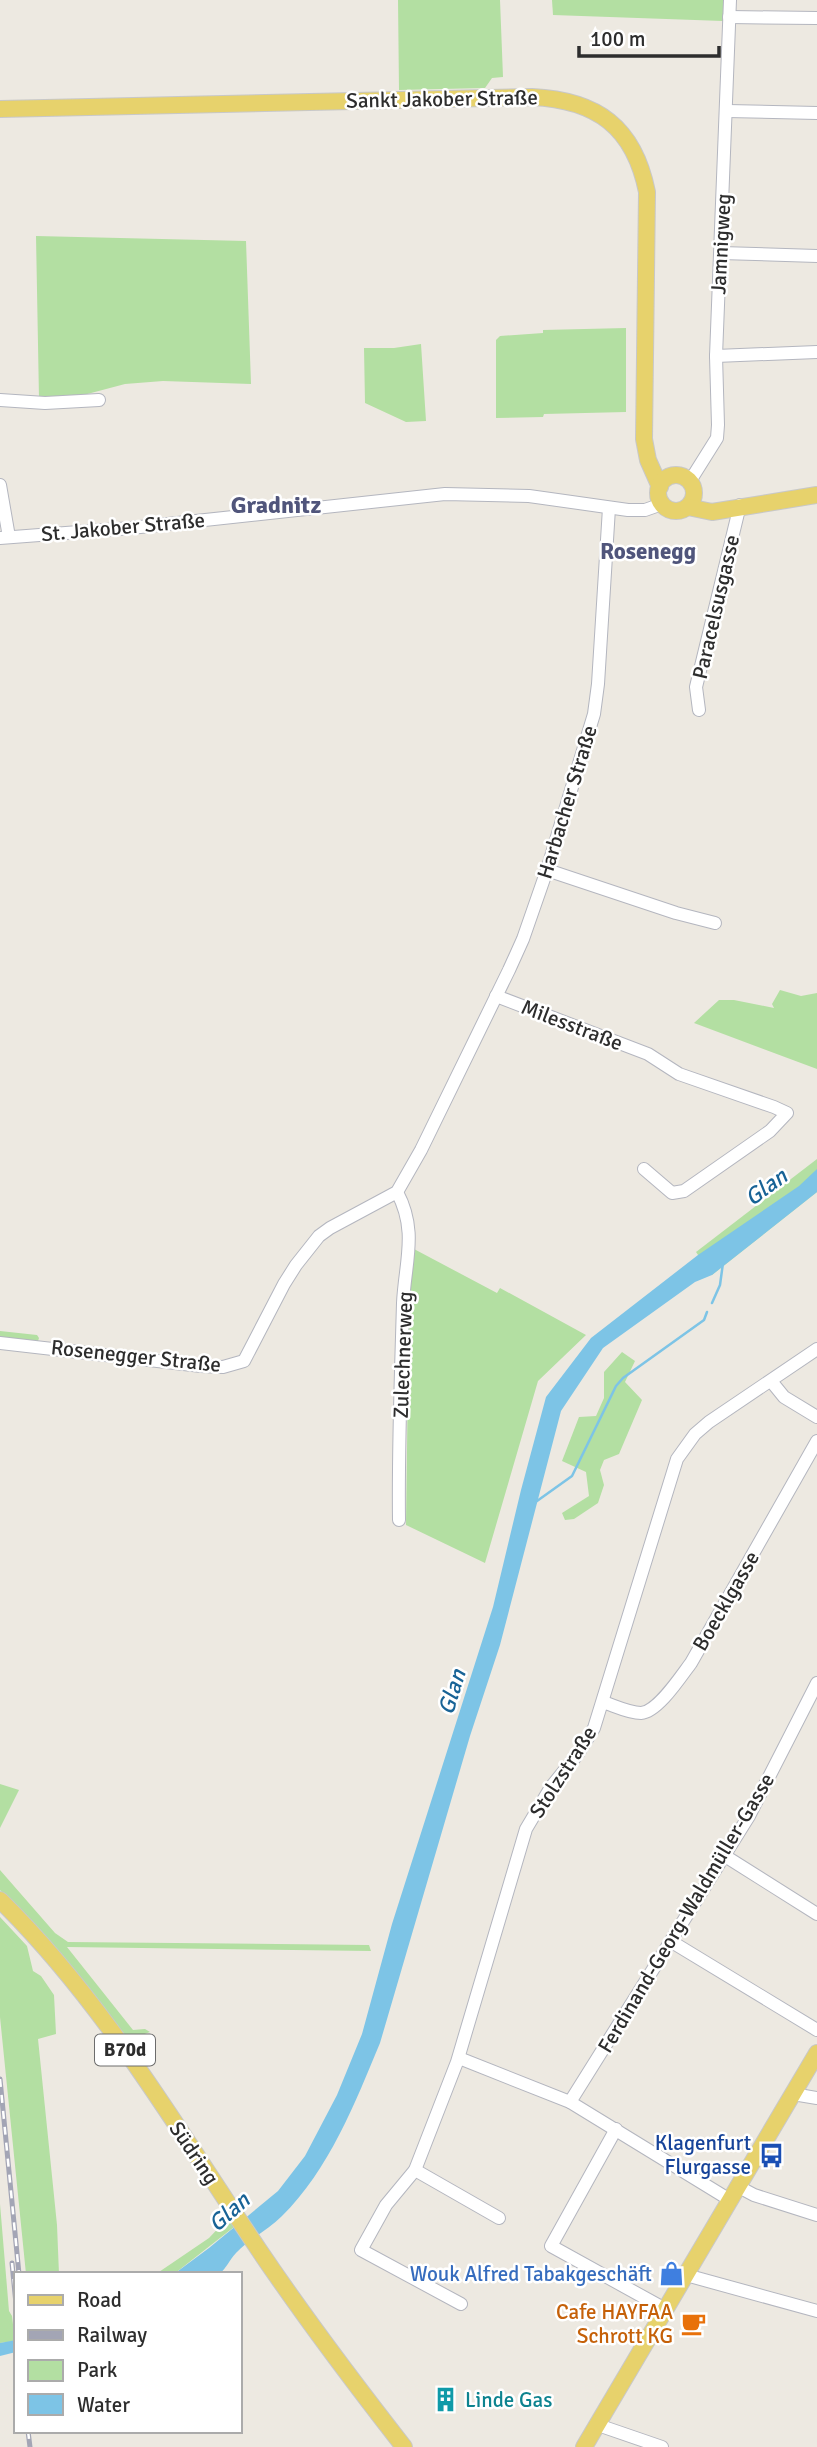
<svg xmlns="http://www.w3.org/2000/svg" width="817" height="2447" font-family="Signika,sans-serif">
<rect width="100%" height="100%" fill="#ede9e1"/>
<g fill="#b3dfa2">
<path d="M398,0H500L503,77L492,78L485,88L399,90Z"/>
<path d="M552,0H723V21L553,15Z"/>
<path d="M36,236L246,241L251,384L163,381L125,384L76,397L39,398Z"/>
<path d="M626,328V412L544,414L543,417L496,418V340L500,336L543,333V330Z"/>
<path d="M421,344L426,421L406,422L365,403L364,348H394Z"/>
<path d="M780,990L801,996L817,993V1069L694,1023L719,1000H734L774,1008L772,1004Z"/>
<path d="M817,1159V1192L712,1275L696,1252Z"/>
<path d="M414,1249L497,1293L500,1288L586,1335L538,1381L485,1563L406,1525L409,1300Z"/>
<path d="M0,1331L37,1335L39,1338L38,1341L0,1338Z"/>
<path d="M622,1352L635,1361L625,1382L642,1400L619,1454L604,1460L600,1470L604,1485L598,1503L574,1519L565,1520L562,1513L589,1496L586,1472L562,1461L579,1417L596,1416L604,1398V1372Z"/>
<path d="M0,1784L19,1790L0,1828Z"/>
<path d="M0,1870L55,1933L68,1942L369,1945L371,1951L67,1947L133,2030L145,2029L150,2032L128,2040L0,1890Z"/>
<path d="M0,1917L27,1946L33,1971L41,1976L54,1995L56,2034L38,2039L57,2225L59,2274H26L0,2017Z"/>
<path d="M0,2204L9,2311L12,2316L15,2341L0,2343Z"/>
<path d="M228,2218L234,2227L174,2274H156L209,2238Z"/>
</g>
<g fill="#7dc4e6">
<path d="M817,1169V1192L712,1275L695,1282L603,1348L561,1411L500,1645L470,1736L380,2043C355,2103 329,2170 282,2216C268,2230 249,2239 236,2253C229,2260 227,2268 219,2274H174L209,2248L278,2191L305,2156L337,2095L362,2034L392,1924L493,1607L521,1490L546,1397L591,1338L698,1255L799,1186Z"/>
<path d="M16,2340V2352L0,2356V2343Z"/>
</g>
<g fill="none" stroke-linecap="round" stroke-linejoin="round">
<g stroke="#7dc4e6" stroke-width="2.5">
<path d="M712,1303L720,1285L723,1263"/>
<path d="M537,1501L572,1476L616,1386L623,1378L704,1320L707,1312"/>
</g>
<defs>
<g id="minor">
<path d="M729,17L817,18"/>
<path d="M727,111L817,113"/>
<path d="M721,253L817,256"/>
<path d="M716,356L817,352"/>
<path d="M0,400L45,403L99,400"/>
<path d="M690,481L717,438L718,425L716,356L730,0"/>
<path d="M0,485L9,537"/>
<path d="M0,538L131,528L445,494L529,496L628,510H645L662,504"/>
<path d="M699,710L696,687L740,505"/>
<path d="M547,870L676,913L715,923"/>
<path d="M496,996L648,1054L679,1074L774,1107L787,1113L770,1131L684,1191L672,1193L644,1169"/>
<path d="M397,1192C418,1231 405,1262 403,1303C401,1375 398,1448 399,1520"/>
<path d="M0,1343L201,1366L223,1367L244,1361L284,1284L296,1265L319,1236L330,1228L397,1192L421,1150L509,970L523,939L547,870L594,714L598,684L609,508"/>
<path d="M771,1381L784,1397L817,1417"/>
<path d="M603,1702C615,1706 629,1713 641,1713C658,1712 681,1676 691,1663L817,1441"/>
<path d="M725,1856L817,1914"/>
<path d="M672,1942L817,2030"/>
<path d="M459,2058L570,2102L730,2200"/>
<path d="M793,2094L817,2098"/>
<path d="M570,2102L749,1816L817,1683"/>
<path d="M616,2129L551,2246L665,2309"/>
<path d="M415,2170L499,2218"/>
<path d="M739,2187L754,2195L817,2215"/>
<path d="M686,2275L817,2311"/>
<path d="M461,2304L361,2250L386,2205L415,2170L457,2062L526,1829L551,1787L577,1755L594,1728L677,1459L695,1434L709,1422L817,1349"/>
<path d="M598,2425L662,2447"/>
</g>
<g id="major">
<path d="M0,109L532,97C597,100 634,127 647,192L644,439L648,460L660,487"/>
<circle cx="676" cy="493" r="18"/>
<path d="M688,507L712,512L817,495"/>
<path d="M0,1900C104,2002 178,2130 259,2250C305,2318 354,2383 404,2447"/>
<path d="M584,2447L817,2053"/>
</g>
</defs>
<use href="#minor" stroke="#b4b6bf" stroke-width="14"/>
<use href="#major" stroke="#c8c8c8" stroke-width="18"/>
<use href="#minor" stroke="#fff" stroke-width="12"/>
<use href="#major" stroke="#e7d26c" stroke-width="16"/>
<defs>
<g id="rail">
<path d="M0,2079L19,2274"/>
<path d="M12,2263L16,2304"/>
<path d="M28,2431L30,2447"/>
</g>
</defs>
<use href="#rail" stroke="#a3a5b5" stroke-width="5"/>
<use href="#rail" stroke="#fff" stroke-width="2.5" stroke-dasharray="8" stroke-linecap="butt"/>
</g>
<defs>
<symbol id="bus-bare" viewBox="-9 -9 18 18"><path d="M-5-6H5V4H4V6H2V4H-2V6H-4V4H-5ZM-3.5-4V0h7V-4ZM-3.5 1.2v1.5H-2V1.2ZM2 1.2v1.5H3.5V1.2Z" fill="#1a4fb4" stroke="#fff" stroke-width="2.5" paint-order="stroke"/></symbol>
<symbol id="shop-bare" viewBox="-9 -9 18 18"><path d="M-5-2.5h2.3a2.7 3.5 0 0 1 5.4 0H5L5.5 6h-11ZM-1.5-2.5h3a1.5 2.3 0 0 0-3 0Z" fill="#3f7fe0" stroke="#fff" stroke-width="2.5" paint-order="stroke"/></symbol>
<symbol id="cafe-bare" viewBox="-9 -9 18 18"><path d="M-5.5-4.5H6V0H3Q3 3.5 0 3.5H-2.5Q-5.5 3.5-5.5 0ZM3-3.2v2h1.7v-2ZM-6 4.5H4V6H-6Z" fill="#e8710a" stroke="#fff" stroke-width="2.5" paint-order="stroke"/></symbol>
<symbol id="building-bare" viewBox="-9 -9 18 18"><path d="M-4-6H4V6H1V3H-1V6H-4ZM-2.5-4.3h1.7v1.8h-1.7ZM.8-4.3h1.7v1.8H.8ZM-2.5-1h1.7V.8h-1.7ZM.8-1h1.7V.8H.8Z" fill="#0f9aa8" stroke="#fff" stroke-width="2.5" paint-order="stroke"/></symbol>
</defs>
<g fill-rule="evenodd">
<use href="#bus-bare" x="754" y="2138" width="35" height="35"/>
<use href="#shop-bare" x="654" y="2256" width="35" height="35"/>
<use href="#cafe-bare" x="676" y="2306" width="35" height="35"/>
<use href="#building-bare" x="428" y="2382" width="35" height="35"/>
</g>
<g text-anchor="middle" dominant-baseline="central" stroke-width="5" stroke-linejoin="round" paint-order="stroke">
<rect fill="#fff" stroke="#6c6c6c" stroke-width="2" x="95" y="2034.5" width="60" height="31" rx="5"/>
<g font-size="19" font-weight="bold" fill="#2d2d2d">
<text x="125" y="2050">B70d</text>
</g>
<g font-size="21" fill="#2d2d2d" stroke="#fff">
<text transform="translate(442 99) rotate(-1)">Sankt Jakober Straße</text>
<text transform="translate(721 244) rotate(-87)">Jamnigweg</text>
<text transform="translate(123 527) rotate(-5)">St. Jakober Straße</text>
<text transform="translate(716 607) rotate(-77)">Paracelsusgasse</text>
<text transform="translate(567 802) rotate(-73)">Harbacher Straße</text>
<text transform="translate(572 1025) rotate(21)">Milesstraße</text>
<text transform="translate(403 1355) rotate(-88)">Zulechnerweg</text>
<text transform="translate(136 1356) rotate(6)">Rosenegger Straße</text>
<text transform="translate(726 1601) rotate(-60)">Boecklgasse</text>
<text transform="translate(563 1772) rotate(-57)">Stolzstraße</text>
<text transform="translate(686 1913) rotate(-59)">Ferdinand-Georg-Waldmüller-Gasse</text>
<text transform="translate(194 2153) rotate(56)">Südring</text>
</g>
<g font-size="21" fill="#164399" stroke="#fff" text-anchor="end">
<text x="751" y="2143">Klagenfurt<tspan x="751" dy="24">Flurgasse</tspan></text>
</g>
<g font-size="21" fill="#366cbe" stroke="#fff" text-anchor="end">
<text x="652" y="2274">Wouk Alfred Tabakgeschäft</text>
</g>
<g font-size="21" fill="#c56008" stroke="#fff" text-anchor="end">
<text x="673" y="2312">Cafe HAYFAA<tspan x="673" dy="24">Schrott KG</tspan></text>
</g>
<g font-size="21" fill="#0d838f" stroke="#fff" text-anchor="start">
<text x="465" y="2400">Linde Gas</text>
</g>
<g font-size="23" font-weight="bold" fill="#50557b" stroke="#fff">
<text x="648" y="551">Rosenegg</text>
</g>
<g font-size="23" font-style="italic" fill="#186396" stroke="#fff">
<text transform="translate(766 1187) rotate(-36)">Glan</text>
<text transform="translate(452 1692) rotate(-73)">Glan</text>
<text transform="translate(229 2212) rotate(-41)">Glan</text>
</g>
<g font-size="24" font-weight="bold" fill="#50557b" stroke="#fff">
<text x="276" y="505">Gradnitz</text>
</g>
</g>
<rect x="14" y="2272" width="228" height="161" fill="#ffffff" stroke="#ababab" stroke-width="2"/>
<rect x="28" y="2295" width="35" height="10" fill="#e7d26c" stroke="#ababab" stroke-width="2"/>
<text x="77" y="2307" font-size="21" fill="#2d2d2d">Road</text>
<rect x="28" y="2330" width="35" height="10" fill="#a3a5b5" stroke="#ababab" stroke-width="2"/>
<text x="77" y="2342" font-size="21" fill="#2d2d2d">Railway</text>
<rect x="28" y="2360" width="35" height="21" fill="#b3dfa2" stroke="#ababab" stroke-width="2"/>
<text x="77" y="2377" font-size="21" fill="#2d2d2d">Park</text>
<rect x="28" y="2394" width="35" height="21" fill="#7dc4e6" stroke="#ababab" stroke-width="2"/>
<text x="77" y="2412" font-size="21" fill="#2d2d2d">Water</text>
<path d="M579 46v10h140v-10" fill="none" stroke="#2d2d2d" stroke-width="3.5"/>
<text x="590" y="46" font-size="21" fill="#2d2d2d" stroke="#ffffff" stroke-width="5" paint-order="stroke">100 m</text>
</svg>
